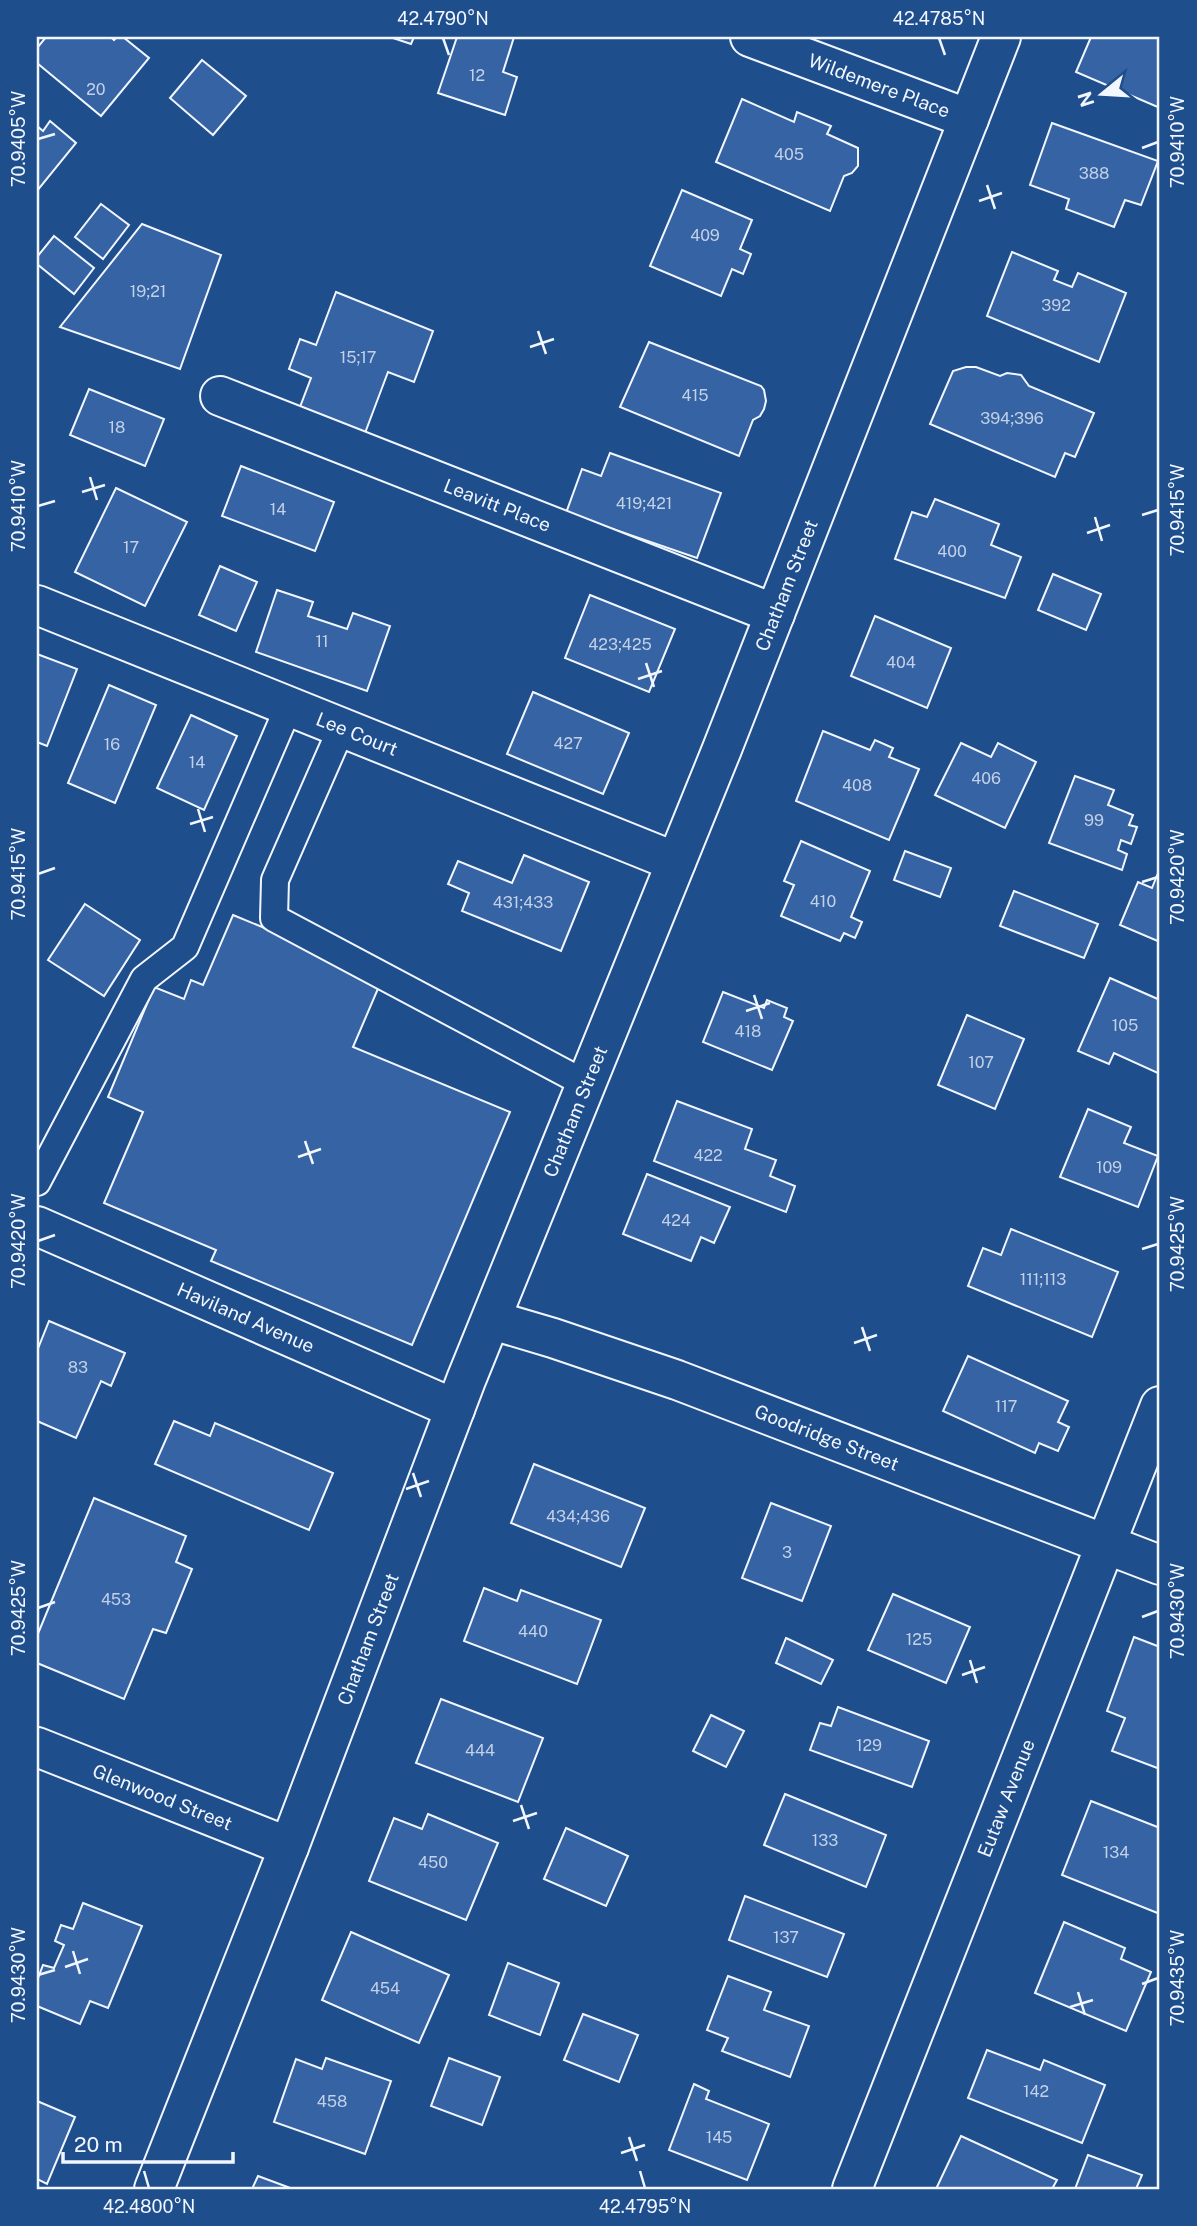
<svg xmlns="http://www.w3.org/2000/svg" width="1197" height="2226" font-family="'Public Sans',sans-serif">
<rect width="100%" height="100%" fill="#1f4e8c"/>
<g fill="#3563a3" stroke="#f2f6ff" stroke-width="2">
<path d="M46,37H111L114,40L117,37H123L149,58L101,116L37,63V48Z"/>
<path d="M390,37H414L411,44Z"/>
<path d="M457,37H514L503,72L517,77L505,115L438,93Z"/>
<path d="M1091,37H1160V108L1076,72Z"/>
<path d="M202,60L246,96L213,135L170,98Z"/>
<path d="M742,99L794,122L797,112L831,126L827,134L858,148V166L852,173L844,176L830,211L716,162Z"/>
<path d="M50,121L76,143L37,191V126L43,131Z"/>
<path d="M1052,123L1158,161L1141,205L1125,200L1114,227L1066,209L1069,199L1030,185Z"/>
<path d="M682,190L752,220L740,249L751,254L743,274L732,269L721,296L650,266Z"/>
<path d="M101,204L129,225L103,259L75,237Z"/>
<path d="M142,224L221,255L180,369L60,327Z"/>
<path d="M54,236L94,268L74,294L37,264V257Z"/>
<path d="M1012,252L1058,271L1054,280L1072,287L1078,273L1126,293L1099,362L987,316Z"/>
<path d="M336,292L433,331L414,382L388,372L365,433L300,407L311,378L289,369L300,339L316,345Z"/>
<path d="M649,342L761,386L764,390L766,401L764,409L760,416L753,420L739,456L620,407Z"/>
<path d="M966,367H976L1000,376L1007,373L1021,375L1029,386L1094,413L1075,457L1065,453L1055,477L930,424L953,371Z"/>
<path d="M89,389L164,419L145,466L70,435Z"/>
<path d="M610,453L721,493L697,558L566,513L582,469L601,476Z"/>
<path d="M241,466L334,502L315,551L222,516Z"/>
<path d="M116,488L187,522L145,606L75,572Z"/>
<path d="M935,499L999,524L991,545L1021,557L1005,598L895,559L912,512L927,517Z"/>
<path d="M220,566L257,582L236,631L199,615Z"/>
<path d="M1053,574L1101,594L1086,630L1038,610Z"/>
<path d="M277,590L313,602L308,616L347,629L353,613L390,626L367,691L256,652Z"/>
<path d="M590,595L675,629L649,692L565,658Z"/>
<path d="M875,616L951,648L927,708L851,676Z"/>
<path d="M37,654L77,669L47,746L37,742Z"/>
<path d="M109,685L156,705L115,803L68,783Z"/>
<path d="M533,692L629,733L603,794L507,754Z"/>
<path d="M191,715L237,736L204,810L157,788Z"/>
<path d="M823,731L870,750L875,740L893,748L889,757L919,769L889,840L796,801Z"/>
<path d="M961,743L991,757L998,743L1036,762L1005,828L935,795Z"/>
<path d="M1075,776L1114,790L1108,805L1133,815L1129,825L1137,827L1131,844L1121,840L1118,850L1127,854L1122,870L1049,843Z"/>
<path d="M801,841L870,871L851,917L862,922L855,938L844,933L840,941L781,916L794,885L784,881Z"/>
<path d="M905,851L951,868L940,897L894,880Z"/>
<path d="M524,855L589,882L561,951L462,911L469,893L448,884L458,861L512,883Z"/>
<path d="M1160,868V942L1120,925L1138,882L1152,888Z"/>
<path d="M1014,891L1098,924L1084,958L1000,926Z"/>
<path d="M85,904L140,940L104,996L48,960Z"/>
<path d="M233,915L383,977L353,1047L510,1112L412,1345L211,1261L216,1250L104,1203L143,1112L108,1097L154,987L184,999L191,980L203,985Z"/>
<path d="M1110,978L1160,1000V1074L1114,1053L1109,1064L1078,1051Z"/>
<path d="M723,992L764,1008L767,1000L787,1008L784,1017L793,1021L772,1070L703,1042Z"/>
<path d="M967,1015L1024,1039L995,1109L938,1085Z"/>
<path d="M677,1101L752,1129L745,1149L776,1160L770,1176L795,1186L786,1212L654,1161Z"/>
<path d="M1088,1109L1131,1127L1124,1143L1158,1156L1138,1207L1060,1177Z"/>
<path d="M647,1174L730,1207L714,1243L701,1237L691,1261L623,1234Z"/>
<path d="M1011,1229L1118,1272L1092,1337L968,1286L983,1248L1001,1255Z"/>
<path d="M49,1321L125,1353L111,1386L101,1381L76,1438L37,1421V1351Z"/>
<path d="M968,1356L1068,1401L1058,1422L1069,1427L1058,1451L1039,1443L1035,1453L943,1411Z"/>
<path d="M174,1421L210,1436L215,1423L333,1473L309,1530L155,1464Z"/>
<path d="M534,1464L645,1508L621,1567L511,1523Z"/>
<path d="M94,1498L186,1536L176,1562L192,1569L166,1633L153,1629L124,1699L37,1663V1636Z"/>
<path d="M771,1503L831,1526L802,1601L742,1578Z"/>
<path d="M484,1588L517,1601L521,1590L601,1620L577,1684L464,1641Z"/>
<path d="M893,1594L970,1627L946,1683L868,1650Z"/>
<path d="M1134,1637L1160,1647V1769L1112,1751L1125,1718L1107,1711Z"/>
<path d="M786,1638L833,1660L821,1684L776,1663Z"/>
<path d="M441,1699L543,1738L518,1802L416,1763Z"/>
<path d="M838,1707L929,1741L912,1787L810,1750L820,1723L831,1726Z"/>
<path d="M711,1715L744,1731L726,1767L693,1751Z"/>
<path d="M785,1794L886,1835L866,1887L764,1845Z"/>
<path d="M1091,1801L1160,1828V1914L1062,1875Z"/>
<path d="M428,1814L498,1843L466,1920L369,1881L394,1818L422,1829Z"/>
<path d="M566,1828L628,1856L606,1906L544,1879Z"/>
<path d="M745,1896L844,1934L827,1977L729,1940Z"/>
<path d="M83,1903L142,1926L108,2008L90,2001L80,2024L37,2006V1981L43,1965L54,1968L64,1945L55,1941L61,1925L73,1929Z"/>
<path d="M1064,1922L1125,1948L1121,1959L1151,1972L1126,2031L1035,1993Z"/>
<path d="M351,1932L449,1975L419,2043L322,2000Z"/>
<path d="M508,1963L559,1983L540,2035L489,2015Z"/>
<path d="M728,1976L771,1992L764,2010L809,2026L790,2077L722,2051L728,2038L707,2030Z"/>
<path d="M583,2014L638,2035L619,2082L564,2060Z"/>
<path d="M987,2050L1040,2070L1044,2060L1105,2085L1082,2143L968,2098Z"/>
<path d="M326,2058L391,2081L365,2154L274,2122L296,2059L322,2069Z"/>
<path d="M449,2058L500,2077L482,2125L431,2106Z"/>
<path d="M694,2084L709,2091L706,2099L769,2124L747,2180L669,2150Z"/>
<path d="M37,2101L75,2117L47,2184L37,2179Z"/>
<path d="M961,2136L1057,2180L1052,2189H936Z"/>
<path d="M1088,2155L1142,2175L1136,2189H1075Z"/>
<path d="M258,2176L293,2189H252Z"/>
</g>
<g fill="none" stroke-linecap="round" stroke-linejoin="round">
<defs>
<g id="service">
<path d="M342,727L275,880L274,918L586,1084"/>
<path d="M37,1182L144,979L185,947L289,706"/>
</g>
<g id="minor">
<path id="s1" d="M750,37L969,119"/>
<path id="s2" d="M220,396L775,614"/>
<path id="s3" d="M37,605L676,862"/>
<path id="s4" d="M37,1226L455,1409"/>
<path id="s5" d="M37,1747L289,1847"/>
<path id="s6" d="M852,2189L1160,1406"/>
</g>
<g id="tertiary">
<path id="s7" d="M492,1320L553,1338L677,1380L1160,1565"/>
</g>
<g id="secondary">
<path id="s8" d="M154,2189L289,1847L466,1380L722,749L1001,37"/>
</g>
</defs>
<use href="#service" stroke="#f2f6ff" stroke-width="30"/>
<use href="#minor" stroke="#f2f6ff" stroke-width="42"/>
<use href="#tertiary" stroke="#f2f6ff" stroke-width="42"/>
<use href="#secondary" stroke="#f2f6ff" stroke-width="42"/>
<use href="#service" stroke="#1f4e8c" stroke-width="26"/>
<use href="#minor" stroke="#1f4e8c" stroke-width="38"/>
<use href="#tertiary" stroke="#1f4e8c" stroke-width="38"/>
<use href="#secondary" stroke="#1f4e8c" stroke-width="38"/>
</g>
<path fill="none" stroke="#f2f6ff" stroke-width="2.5" d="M443,38L449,55M939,38L945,55M38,139L55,134M1142,148L1158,142M987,185L995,209M979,201L1002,193M538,331L546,354M530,347L554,339M90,477L97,500M82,492L105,485M38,506L55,501M1142,515L1158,510M1095,517L1102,541M1087,533L1110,525M646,663L654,687M638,679L662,671M198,809L205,832M190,824L213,817M38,874L55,868M1142,882L1158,877M754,995L762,1019M746,1011L770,1003M305,1141L313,1164M298,1157L321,1149M38,1241L55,1235M1142,1249L1158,1244M862,1327L870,1351M854,1343L877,1335M413,1473L421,1497M406,1489L429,1481M38,1608L55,1602M1142,1617L1158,1611M970,1660L977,1683M962,1675L985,1667M521,1805L529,1829M513,1821L537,1813M73,1951L80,1974M65,1967L88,1959M38,1975L55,1970M1142,1984L1158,1978M1078,1992L1085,2015M1070,2007L1093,2000M629,2137L637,2161M621,2153L645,2145M144,2171L149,2188M640,2171L645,2188"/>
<g text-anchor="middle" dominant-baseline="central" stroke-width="5" stroke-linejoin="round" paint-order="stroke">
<g font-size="16" fill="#c3d1e8">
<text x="477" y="75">12</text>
<text x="96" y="89">20</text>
<text x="789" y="154">405</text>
<text x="1094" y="173">388</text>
<text x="705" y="235">409</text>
<text x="148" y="291">19;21</text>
<text x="1056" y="305">392</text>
<text x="358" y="357">15;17</text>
<text x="695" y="395">415</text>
<text x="1012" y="418">394;396</text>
<text x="117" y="427">18</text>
<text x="644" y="503">419;421</text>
<text x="278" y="509">14</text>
<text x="131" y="547">17</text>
<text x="952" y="551">400</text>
<text x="322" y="641">11</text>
<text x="620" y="644">423;425</text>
<text x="901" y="662">404</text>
<text x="568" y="743">427</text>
<text x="112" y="744">16</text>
<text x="197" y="762">14</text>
<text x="986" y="778">406</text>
<text x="857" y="785">408</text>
<text x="1094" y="820">99</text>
<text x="823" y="901">410</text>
<text x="523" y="902">431;433</text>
<text x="1125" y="1025">105</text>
<text x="748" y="1031">418</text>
<text x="981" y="1062">107</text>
<text x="708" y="1155">422</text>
<text x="1109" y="1167">109</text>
<text x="676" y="1220">424</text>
<text x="1043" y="1279">111;113</text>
<text x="78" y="1367">83</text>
<text x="1006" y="1406">117</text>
<text x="578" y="1516">434;436</text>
<text x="787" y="1552">3</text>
<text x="116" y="1599">453</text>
<text x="533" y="1631">440</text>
<text x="919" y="1639">125</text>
<text x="869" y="1745">129</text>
<text x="480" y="1750">444</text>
<text x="825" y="1840">133</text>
<text x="1116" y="1852">134</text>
<text x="433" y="1862">450</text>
<text x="786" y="1937">137</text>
<text x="385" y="1988">454</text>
<text x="1036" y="2091">142</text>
<text x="332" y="2101">458</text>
<text x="719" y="2137">145</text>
</g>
<g font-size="19" fill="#f2f6ff" stroke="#1f4e8c">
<text stroke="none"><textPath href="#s1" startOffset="138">Wildemere Place</textPath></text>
<text stroke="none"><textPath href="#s2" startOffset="298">Leavitt Place</textPath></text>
<text stroke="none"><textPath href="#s8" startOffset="1724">Chatham Street</textPath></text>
<text stroke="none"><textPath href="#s3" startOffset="345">Lee Court</textPath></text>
<text stroke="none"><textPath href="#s8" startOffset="1157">Chatham Street</textPath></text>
<text stroke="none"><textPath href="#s4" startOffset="228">Haviland Avenue</textPath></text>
<text stroke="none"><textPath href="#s7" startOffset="355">Goodridge Street</textPath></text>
<text stroke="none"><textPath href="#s8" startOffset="590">Chatham Street</textPath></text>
<text stroke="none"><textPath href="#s5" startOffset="135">Glenwood Street</textPath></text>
<text stroke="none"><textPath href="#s6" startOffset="420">Eutaw Avenue</textPath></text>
</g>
</g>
<rect width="1197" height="2226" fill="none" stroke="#1f4e8c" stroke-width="77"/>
<g transform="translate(1102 94) rotate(252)" stroke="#1f4e8c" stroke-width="5" paint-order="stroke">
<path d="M0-5L12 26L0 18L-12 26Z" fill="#f2f6ff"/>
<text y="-10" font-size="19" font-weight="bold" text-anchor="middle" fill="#f2f6ff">N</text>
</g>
<path d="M63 2152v10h170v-10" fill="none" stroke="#f2f6ff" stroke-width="3.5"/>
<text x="74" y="2152" font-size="21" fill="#f2f6ff" stroke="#1f4e8c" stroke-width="5" paint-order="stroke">20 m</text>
<rect x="38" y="38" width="1120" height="2150" fill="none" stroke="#f2f6ff" stroke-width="2.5"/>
<g font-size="18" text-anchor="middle" fill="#f2f6ff">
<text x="443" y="25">42.4790°N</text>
<text x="939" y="25">42.4785°N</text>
<text transform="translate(19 139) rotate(-90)" y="6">70.9405°W</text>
<text transform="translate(1178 142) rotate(-90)" y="6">70.9410°W</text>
<text transform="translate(19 506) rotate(-90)" y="6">70.9410°W</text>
<text transform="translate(1178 510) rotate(-90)" y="6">70.9415°W</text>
<text transform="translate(19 874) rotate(-90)" y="6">70.9415°W</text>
<text transform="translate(1178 877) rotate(-90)" y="6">70.9420°W</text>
<text transform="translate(19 1241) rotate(-90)" y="6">70.9420°W</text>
<text transform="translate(1178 1244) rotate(-90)" y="6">70.9425°W</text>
<text transform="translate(19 1608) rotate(-90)" y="6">70.9425°W</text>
<text transform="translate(1178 1611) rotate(-90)" y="6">70.9430°W</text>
<text transform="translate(19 1975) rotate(-90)" y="6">70.9430°W</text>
<text transform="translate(1178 1978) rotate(-90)" y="6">70.9435°W</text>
<text x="149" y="2213">42.4800°N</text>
<text x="645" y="2213">42.4795°N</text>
</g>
</svg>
